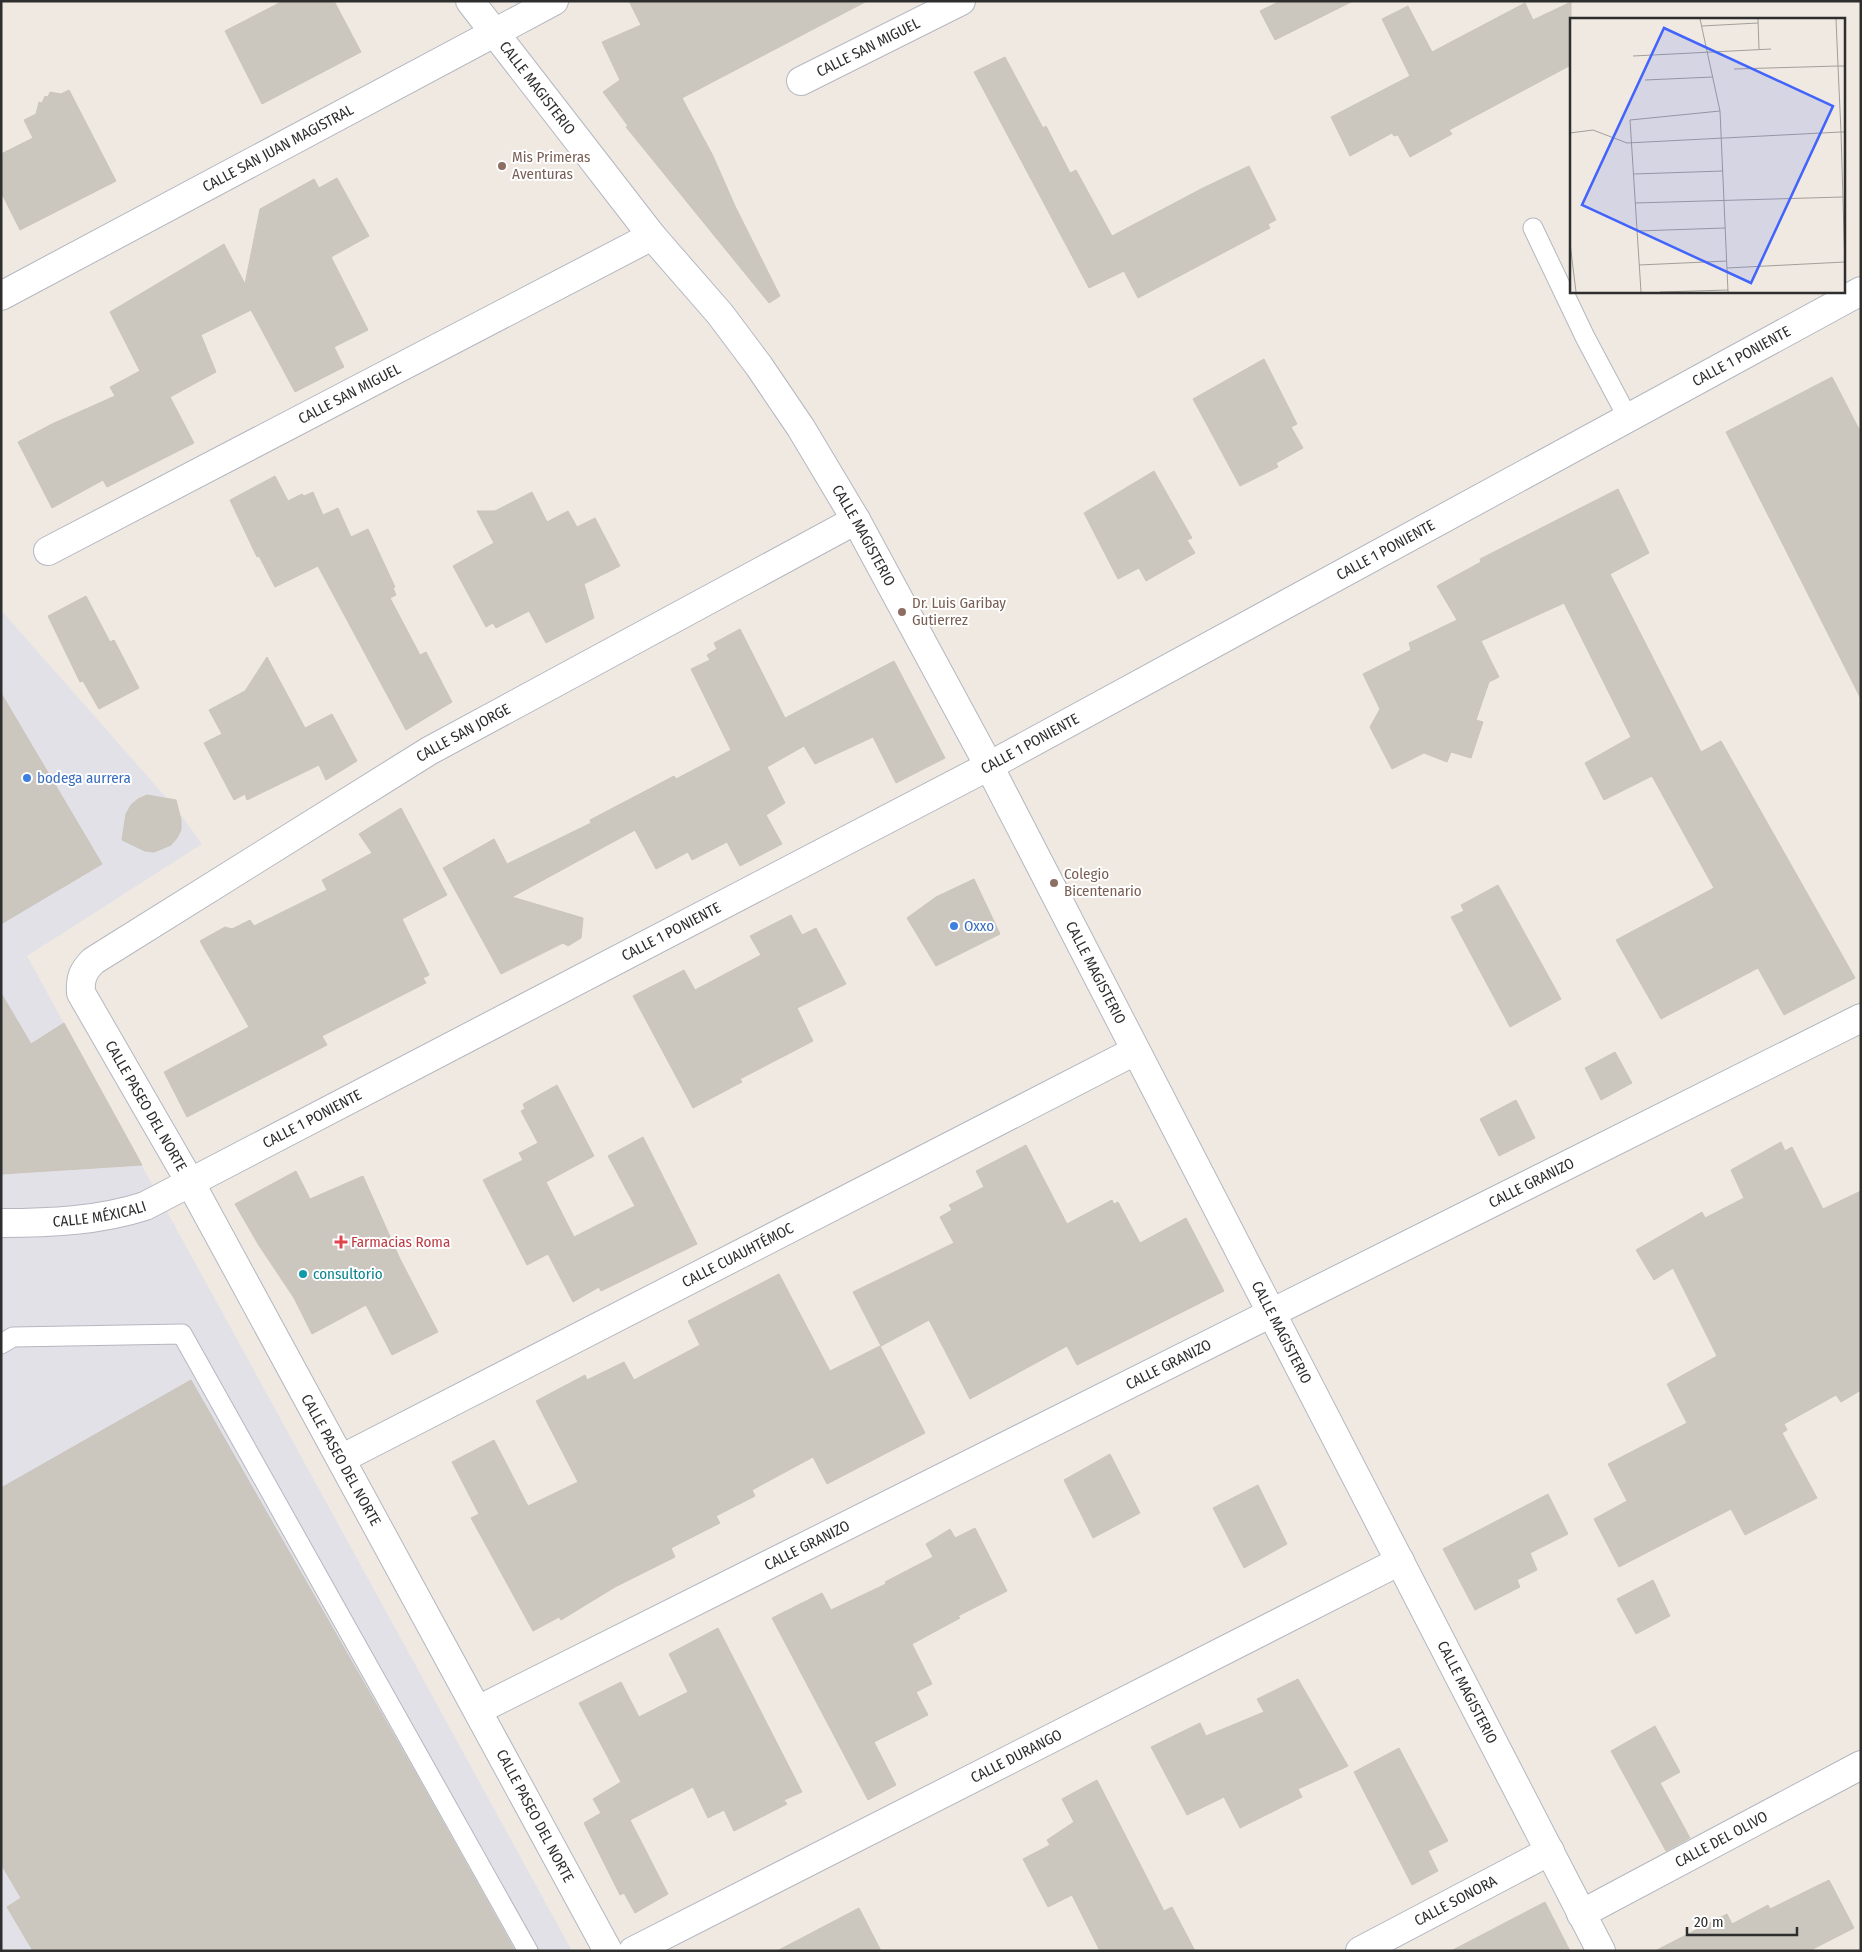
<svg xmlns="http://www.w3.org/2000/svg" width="1862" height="1952" font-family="'Fira Sans Condensed',sans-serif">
<rect width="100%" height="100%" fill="#efe9e1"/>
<path fill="#e3e1e8" d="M1,610L179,812L202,844L27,956L572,1951H1Z"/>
<g fill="#cbc7bf" stroke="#cbc5ba">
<path d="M283,1H334L361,52L262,104L225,31Z"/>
<path d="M629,1H867L682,98L713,156L735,206L780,296L769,303L626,127L628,126L603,92L620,80L602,42L641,25Z"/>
<path d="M1280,1H1353L1275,40L1260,11Z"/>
<path d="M1571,2V65L1449,130L1452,134L1410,157L1398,135L1394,136L1392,133L1350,156L1331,117L1410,76L1382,19L1408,6L1432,52L1525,3L1533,20Z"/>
<path d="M1005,57L1043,128L1046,126L1070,173L1076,170L1112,236L1203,188L1249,166L1276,220L1268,224L1270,228L1138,298L1124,271L1089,288L974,72Z"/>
<path d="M69,90L116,181L20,230L1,192V154L33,138L24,120L36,114L39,102L42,103L45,96L48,97L50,92L61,94Z"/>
<path d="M337,178L369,236L331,257L368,330L334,347L344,367L295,392L251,310L201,335L216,372L170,397L194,443L107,487L103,480L52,508L18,442L52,424L115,396L110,387L140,371L110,312L224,244L245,284L260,209L314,179L319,188Z"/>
<path d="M1264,359L1297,424L1291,427L1303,448L1276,463L1278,467L1240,486L1193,399Z"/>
<path d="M1832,377L1861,433V699L1726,432Z"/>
<path d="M1154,471L1192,538L1187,540L1195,553L1146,581L1139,568L1118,579L1084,513Z"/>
<path d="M275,476L288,501L302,494L304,496L313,492L323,515L338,508L351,537L368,529L395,587L393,588L396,595L390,598L420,655L426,652L452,702L406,730L318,566L275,587L259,556L257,557L230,500Z"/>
<path d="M1618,489L1649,553L1610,574L1701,752L1721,741L1855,978L1784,1015L1758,968L1661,1019L1616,940L1714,888L1652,776L1604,800L1585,763L1631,737L1564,603L1481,641L1499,677L1489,682L1476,720L1483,722L1471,758L1451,752L1447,762L1424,753L1392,769L1370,727L1380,709L1363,674L1411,650L1409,643L1457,620L1437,586L1481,562L1480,559Z"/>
<path d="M532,492L547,522L568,511L577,527L595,518L620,566L584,584L594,618L546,643L529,611L496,628L493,623L486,627L453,566L494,543L477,511H495Z"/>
<path d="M86,596L110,642L114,640L139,688L99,709L83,681L80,682L48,616Z"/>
<path d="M740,629L785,718L894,661L945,758L896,783L873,737L815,764L804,746L767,767L785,803L766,815L782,844L740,866L727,842L692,860L688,852L656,869L635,830L512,897L583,918L581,938L568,946L563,943L501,974L443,868L494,839L507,864L591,823L590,820L674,776L676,779L731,750L691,669L710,660L707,655L717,649L714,643Z"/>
<path d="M267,657L305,728L332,714L357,761L326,780L319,765L247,800L245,794L234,800L204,743L222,734L209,710L245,691Z"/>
<path d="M1,693L102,864L1,924Z"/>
<path d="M147,795L176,800L181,820V830L177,838L171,845L154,852L145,851L122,840L126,814L131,805L138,799Z"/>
<path d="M401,808L447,895L402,919L429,975L423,978L426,983L322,1036L327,1045L187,1117L164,1072L249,1027L200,941L225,927L232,929L250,920L254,926L327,890L322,880L372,853L359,834Z"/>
<path d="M974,879L1000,934L936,966L907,918L936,897Z"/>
<path d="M1498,885L1561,999L1510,1027L1451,917L1464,911L1461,905Z"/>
<path d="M791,915L802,935L816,928L846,984L797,1008L813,1041L740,1079L742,1082L693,1108L633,996L684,970L695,990L761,955L750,936Z"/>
<path d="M1,993L31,1044L64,1023L142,1165L1,1174Z"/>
<path d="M1615,1052L1632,1083L1601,1100L1585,1068Z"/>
<path d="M557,1085L594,1156L546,1182L574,1237L635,1206L608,1156L643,1137L697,1244L601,1291L599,1287L573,1302L548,1254L527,1265L483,1180L523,1160L519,1153L538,1143L521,1111L525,1109L523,1104Z"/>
<path d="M1516,1100L1535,1138L1499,1156L1480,1119Z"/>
<path d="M1781,1142L1785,1151L1792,1147L1823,1209L1861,1191V1390L1841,1402L1836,1395L1784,1424L1787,1430L1782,1433L1817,1498L1745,1535L1731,1509L1619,1567L1594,1519L1627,1501L1608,1464L1687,1423L1667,1384L1717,1356L1673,1268L1654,1280L1636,1250L1702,1212L1705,1218L1744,1198L1731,1170Z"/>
<path d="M1026,1145L1067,1224L1112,1200L1114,1204L1118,1202L1140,1243L1186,1218L1224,1291L1077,1365L1067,1346L970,1399L929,1320L881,1346L853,1292L954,1243L940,1217L952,1210L949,1205L984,1187L976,1171Z"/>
<path d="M296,1171L310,1199L363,1176L400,1259L438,1332L392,1355L366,1305L312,1334L294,1298L258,1244L235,1204Z"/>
<path d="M779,1274L830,1371L880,1346L925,1433L827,1484L813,1457L752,1490L755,1496L716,1516L720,1523L671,1548L675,1557L615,1587L561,1620L559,1617L533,1631L471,1518L479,1514L452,1462L494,1440L528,1506L578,1482L536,1401L585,1375L587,1380L624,1362L634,1380L700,1345L688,1321Z"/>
<path d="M191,1380L416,1774L515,1951H33L7,1907L21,1898L1,1864V1488Z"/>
<path d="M1110,1454L1140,1513L1093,1538L1064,1480Z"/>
<path d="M1258,1485L1287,1544L1244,1568L1213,1508Z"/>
<path d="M1548,1494L1568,1534L1530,1553L1537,1570L1517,1580L1520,1587L1475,1610L1443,1549Z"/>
<path d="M975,1528L1007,1591L958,1616L960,1618L912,1644L932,1684L916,1692L928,1715L874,1742L896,1785L868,1800L772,1618L822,1593L831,1610L886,1584L885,1582L933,1557L926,1544L950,1529L955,1538Z"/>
<path d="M1653,1580L1670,1616L1636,1634L1617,1599Z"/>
<path d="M718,1628L802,1792L784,1800L787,1804L734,1831L724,1810L708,1818L693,1787L630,1820L668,1894L635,1913L624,1893L620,1895L584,1823L601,1813L593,1799L621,1782L579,1703L621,1682L639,1717L688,1692L669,1654Z"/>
<path d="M1298,1679L1348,1766L1298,1789L1302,1797L1240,1828L1224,1797L1187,1815L1151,1747L1200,1723L1206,1736L1264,1712L1257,1699Z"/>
<path d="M1655,1726L1680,1772L1660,1783L1690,1838L1666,1851L1611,1751Z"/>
<path d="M1399,1748L1448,1841L1428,1851L1438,1871L1412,1885L1354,1772Z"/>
<path d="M1097,1780L1164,1911L1172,1907L1195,1951H1100L1072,1895L1048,1907L1023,1859L1050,1845L1047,1840L1074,1822L1062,1799Z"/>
<path d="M1829,1880L1854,1928L1809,1951H1655L1727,1914L1732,1924L1768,1905L1770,1909Z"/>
<path d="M1545,1902L1570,1951H1451Z"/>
<path d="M859,1908L881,1951H777Z"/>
</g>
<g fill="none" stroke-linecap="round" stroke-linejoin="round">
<defs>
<g id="service">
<path d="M1533,228L1585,337L1628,418"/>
<path d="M1,1344L13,1337L182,1334L528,1951"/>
</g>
<g id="minor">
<path id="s1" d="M470,1L652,236L720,314L759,366L801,428L856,520L989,766L1601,1951"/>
<path id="s2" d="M801,81L961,1"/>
<path id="s3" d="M1,296L554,1"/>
<path id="s4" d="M48,551L652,236"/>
<path id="s5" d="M341,1459L1135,1051"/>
<path id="s6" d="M478,1710L1861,1018"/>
<path id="s7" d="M1581,1914L1861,1765"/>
<path id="s8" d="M608,1951L190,1182L81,993C80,978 83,971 93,961L429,751L856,520"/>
<path id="s9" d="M633,1951L1400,1561"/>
<path id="s10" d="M1360,1951L1550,1851"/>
</g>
<g id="secondary">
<path id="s11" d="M1,1223C49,1223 99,1221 145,1206L989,766L1861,291"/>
</g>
</defs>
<use href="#service" stroke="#b4b7c1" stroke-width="21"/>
<use href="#minor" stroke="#b4b7c1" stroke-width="30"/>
<use href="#secondary" stroke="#b4b7c1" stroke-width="30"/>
<use href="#service" stroke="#fff" stroke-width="19"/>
<use href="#minor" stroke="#fff" stroke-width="28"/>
<use href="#secondary" stroke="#fff" stroke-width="28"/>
</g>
<g fill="#8d6e63" stroke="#fff" stroke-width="2">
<circle cx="502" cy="166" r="5"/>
<circle cx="902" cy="612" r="5"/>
<circle cx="1054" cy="883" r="5"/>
</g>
<g fill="#3f7fe0" stroke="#fff" stroke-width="2">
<circle cx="27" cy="778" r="5"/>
<circle cx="954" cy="926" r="5"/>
</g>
<path fill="#e0444e" stroke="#fff" stroke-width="2" d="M338.5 1234.5h5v5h5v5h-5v5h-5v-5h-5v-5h5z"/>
<circle fill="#0f9aa8" stroke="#fff" stroke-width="2" cx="303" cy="1274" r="5"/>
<g text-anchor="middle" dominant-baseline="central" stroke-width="4" stroke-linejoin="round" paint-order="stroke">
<g font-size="15" fill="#2e2e2e" stroke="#fff">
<text stroke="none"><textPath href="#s2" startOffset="75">CALLE SAN MIGUEL</textPath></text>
<text stroke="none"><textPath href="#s1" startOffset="110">CALLE MAGISTERIO</textPath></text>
<text stroke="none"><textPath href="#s3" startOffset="314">CALLE SAN JUAN MAGISTRAL</textPath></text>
<text stroke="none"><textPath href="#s11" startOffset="1954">CALLE 1 PONIENTE</textPath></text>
<text stroke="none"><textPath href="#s4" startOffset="340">CALLE SAN MIGUEL</textPath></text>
<text stroke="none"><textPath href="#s1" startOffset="665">CALLE MAGISTERIO</textPath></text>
<text stroke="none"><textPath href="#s11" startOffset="1549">CALLE 1 PONIENTE</textPath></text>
<text stroke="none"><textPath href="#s8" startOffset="1564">CALLE SAN JORGE</textPath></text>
<text stroke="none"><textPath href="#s11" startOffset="1144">CALLE 1 PONIENTE</textPath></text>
<text stroke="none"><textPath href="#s11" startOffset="739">CALLE 1 PONIENTE</textPath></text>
<text stroke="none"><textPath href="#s1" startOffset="1160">CALLE MAGISTERIO</textPath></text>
<text transform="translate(146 1106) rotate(60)">CALLE PASEO DEL NORTE</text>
<text stroke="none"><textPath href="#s11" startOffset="334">CALLE 1 PONIENTE</textPath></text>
<text stroke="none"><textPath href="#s6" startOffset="1178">CALLE GRANIZO</textPath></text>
<text stroke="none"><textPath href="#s11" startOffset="99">CALLE MÉXICALI</textPath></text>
<text stroke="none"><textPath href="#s5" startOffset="446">CALLE CUAUHTÉMOC</textPath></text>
<text stroke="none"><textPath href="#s1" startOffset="1565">CALLE MAGISTERIO</textPath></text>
<text stroke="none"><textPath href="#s6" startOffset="772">CALLE GRANIZO</textPath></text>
<text transform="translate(341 1460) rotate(61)">CALLE PASEO DEL NORTE</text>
<text stroke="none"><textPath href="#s6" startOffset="368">CALLE GRANIZO</textPath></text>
<text stroke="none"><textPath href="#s1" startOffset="1970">CALLE MAGISTERIO</textPath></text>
<text stroke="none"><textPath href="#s9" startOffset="430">CALLE DURANGO</textPath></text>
<text transform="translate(535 1816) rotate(62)">CALLE PASEO DEL NORTE</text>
<text stroke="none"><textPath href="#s7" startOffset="159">CALLE DEL OLIVO</textPath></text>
<text stroke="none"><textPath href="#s10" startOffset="108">CALLE SONORA</textPath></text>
</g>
<g font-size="15" fill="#785e54" stroke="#fff" text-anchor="start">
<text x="512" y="157">Mis Primeras<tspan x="512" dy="17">Aventuras</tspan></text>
<text x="912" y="603">Dr. Luis Garibay<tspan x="912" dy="17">Gutierrez</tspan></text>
<text x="1064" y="874">Colegio<tspan x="1064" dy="17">Bicentenario</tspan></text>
</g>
<g font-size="15" fill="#366cbe" stroke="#fff" text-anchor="start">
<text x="37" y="778">bodega aurrera</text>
<text x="964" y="926">Oxxo</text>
</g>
<g font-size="15" fill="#be3a42" stroke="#fff" text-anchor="start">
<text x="351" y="1242">Farmacias Roma</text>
</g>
<g font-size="15" fill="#0d838f" stroke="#fff" text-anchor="start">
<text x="313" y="1274">consultorio</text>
</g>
</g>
<g transform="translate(1570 18)">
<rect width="275" height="275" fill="#efe9e1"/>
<path fill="none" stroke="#a29e99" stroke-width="1" d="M130,1L150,93L158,274M188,1L189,31M132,8L188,5M63,38L201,31M164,51L268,48L266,1M75,62L143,59M275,114H271L275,250M0,115L23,112L57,125L271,114L268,48H275M64,156L153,153M65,185L273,179M67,213L155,210M0,225L6,274M69,247L157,243M157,250L275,244M71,274L60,102L150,93M90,274L158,272"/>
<path fill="#4264fb" fill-opacity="0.15" stroke="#4264fb" stroke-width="2.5" d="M94,10L263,88L181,265L12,187Z"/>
<rect width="275" height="275" fill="none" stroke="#2e2e2e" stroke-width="2.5"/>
</g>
<rect width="1862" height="1952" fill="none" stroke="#2e2e2e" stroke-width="5"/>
<path d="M1687 1927v8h110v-8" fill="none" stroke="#2e2e2e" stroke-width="2.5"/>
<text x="1694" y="1927" font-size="15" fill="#2e2e2e" stroke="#ffffff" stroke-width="4" paint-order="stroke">20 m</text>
</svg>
